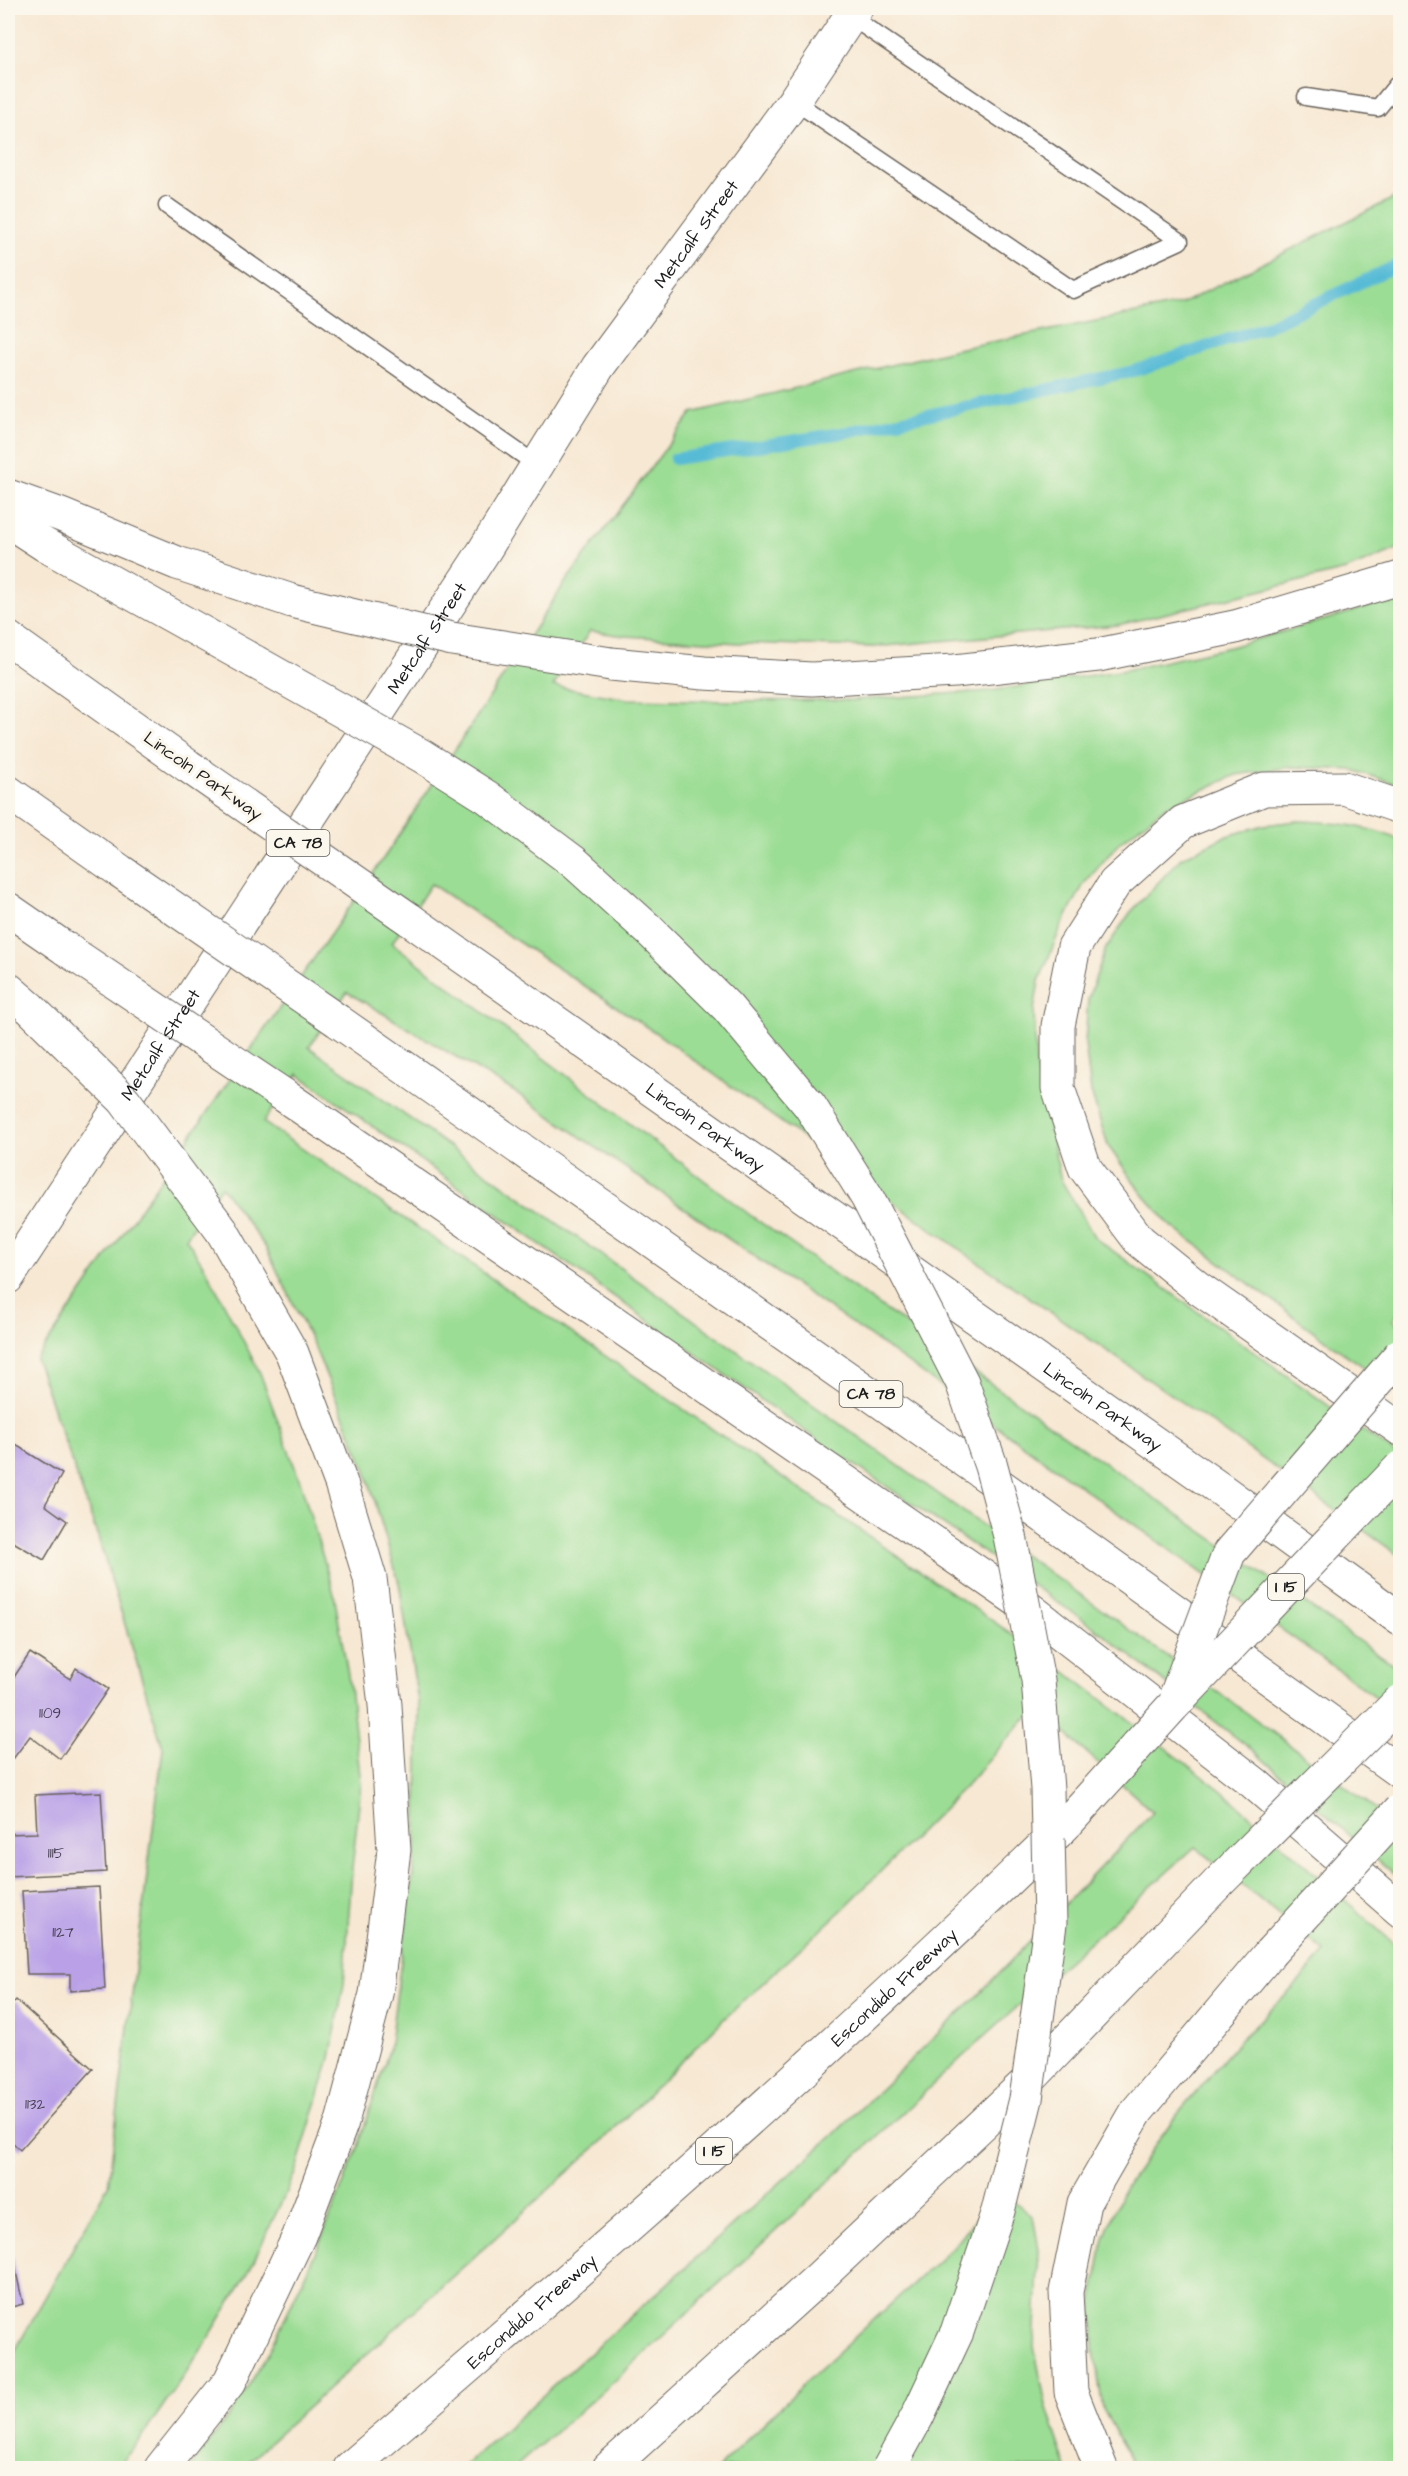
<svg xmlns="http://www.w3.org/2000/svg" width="1408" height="2476" font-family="'Architects Daughter',sans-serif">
<rect width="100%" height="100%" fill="#fbf7ec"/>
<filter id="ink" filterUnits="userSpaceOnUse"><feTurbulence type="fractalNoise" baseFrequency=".0167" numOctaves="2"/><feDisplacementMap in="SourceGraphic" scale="12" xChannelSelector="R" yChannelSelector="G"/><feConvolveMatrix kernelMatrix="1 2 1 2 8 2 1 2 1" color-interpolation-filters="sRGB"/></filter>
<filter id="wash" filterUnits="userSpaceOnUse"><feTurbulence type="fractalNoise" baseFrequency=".008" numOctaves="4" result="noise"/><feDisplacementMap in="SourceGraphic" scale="24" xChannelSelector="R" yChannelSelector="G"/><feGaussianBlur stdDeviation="1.35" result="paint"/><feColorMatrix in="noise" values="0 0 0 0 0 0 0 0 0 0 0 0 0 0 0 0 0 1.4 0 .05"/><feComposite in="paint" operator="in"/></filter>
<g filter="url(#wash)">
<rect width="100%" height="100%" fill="#f7e8d3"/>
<g fill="#9bdd94" stroke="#5c7c58" stroke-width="1.5">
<path d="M1400,195V548L1346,570L1118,625L874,647L739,643L625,636L590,631L553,686L627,699L727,701L853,700L990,691L1126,670L1230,647L1400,598V785L1352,770L1292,767L1236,775L1165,807L1119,843L1084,884L1061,927L1039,981L1034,1010L1036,1066L1061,1180L1095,1238L1400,1457V1556L1216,1426L969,1256L656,1033L431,884L392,943L750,1215L1400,1670V1714L874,1339L515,1092L347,992L309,1047L1247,1713L1400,1827V1879L1252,1750L1091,1625L812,1436L298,1074L263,1122L1047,1658L1221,1790L1400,1949V2468H1135L1103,2409L1094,2351L1093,2297L1104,2238L1123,2191L1172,2121L1240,2040L1296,1985L1325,1952L1195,1847L986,2035L623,2373L514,2468H462L832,2136L978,1995L1153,1812L1058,1727L1035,1713L1024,1720L965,1787L843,1909L724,2019L600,2143L241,2468H190L234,2409L268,2354L317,2249L357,2150L389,2050L416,1851L419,1708L399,1583L365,1468L314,1346L266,1248L221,1186L186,1238L207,1271L260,1373L301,1484L334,1594L350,1687L361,1784L352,1869L344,1984L330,2058L295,2173L249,2271L203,2347L140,2440L116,2468H8V2363L108,2186L163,1748L98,1537L36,1359L387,853L564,584L692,413L957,349L1181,304Z"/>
<path d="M1296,821C1334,822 1365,825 1400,840V1311L1393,1320L1400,1325V1391L1339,1350L1171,1226L1142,1193L1108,1146L1091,1092L1085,1044L1088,999L1106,948L1130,913L1181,858L1224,837L1264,825Z"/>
<path d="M1004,2196L1019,2205L1033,2217L1039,2249L1034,2347L1046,2405L1067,2468H718L806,2382L953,2247L987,2204Z"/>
</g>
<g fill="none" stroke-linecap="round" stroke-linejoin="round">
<path stroke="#58bbd6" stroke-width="12" d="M675,459L842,433L1134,371L1266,327L1400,264"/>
</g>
<g id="blocks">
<g fill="#b9a0e7">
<path d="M8,1440L62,1474L45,1505L67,1521L44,1560L8,1539Z"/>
<path d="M30,1653L70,1679L76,1668L108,1689L60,1759L30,1736L13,1759L8,1755V1686Z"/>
<path d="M101,1792L106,1872L8,1877V1834L37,1833L35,1795Z"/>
<path d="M99,1887L105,1989L70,1991V1974H27L22,1891Z"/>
<path d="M16,2000L93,2069L20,2150L8,2138V2009Z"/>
<path d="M10,2244L23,2304L8,2308V2245Z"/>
</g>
</g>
</g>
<g filter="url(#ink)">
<use href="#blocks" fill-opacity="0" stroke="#69635c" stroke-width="1.5"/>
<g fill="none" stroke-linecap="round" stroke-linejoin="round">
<defs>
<g id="service">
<path d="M1306,97L1378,108L1400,81"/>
<path d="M794,101L1073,290L1180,241L851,17"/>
<path d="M167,206L537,465"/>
</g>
<g id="tertiary">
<path id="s1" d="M8,1277L484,551L598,367L794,101L856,8"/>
</g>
<g id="motorway">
<path d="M8,496L61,515L177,563L292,601"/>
<path d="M8,521L45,545L255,662"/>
<path d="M8,638L188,766"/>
<path d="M611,664L704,673L812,679L955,671L1098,655L1235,627L1400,578"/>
<path d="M8,792L120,871"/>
<path d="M1400,807L1344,788L1264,789L1183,822L1115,883L1074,947L1058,1026V1088L1085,1168L1139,1240L1197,1287L1400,1429"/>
<path d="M8,909L66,949"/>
<path id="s2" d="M409,919L1223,1491L1400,1619"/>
<path d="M8,989L30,1008"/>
<path d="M338,1021L987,1476L1400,1772"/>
<path d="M282,1094L1026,1606L1254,1783L1400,1910"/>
<path d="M161,2468L230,2381L299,2236L342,2122L376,1994L394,1850L385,1705L370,1578L341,1483L292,1353L222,1231"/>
<path id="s3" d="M350,2468C593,2260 835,2049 1065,1825"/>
<path d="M609,2468L820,2277L1029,2080L1219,1882"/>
<path d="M1101,2468L1071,2392L1066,2292L1084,2203L1137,2111L1270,1953"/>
</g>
</defs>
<use href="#service" stroke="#69635c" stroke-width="19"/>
<use href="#tertiary" stroke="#69635c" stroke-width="35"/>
<use href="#motorway" stroke="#69635c" stroke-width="35"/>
<use href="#service" stroke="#fff" stroke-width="16"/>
<use href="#tertiary" stroke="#fff" stroke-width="33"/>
<use href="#motorway" stroke="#fff" stroke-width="33"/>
<defs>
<g id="motorway-bridge">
<path d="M292,601L452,639L611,664"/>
<path d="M255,662L422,756L487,797L575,863L649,930L727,1007L810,1106L867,1197L962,1382L991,1466L1010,1536L1038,1680L1047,1789L1050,1924L1026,2099L998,2211L957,2332L917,2417L889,2468"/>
<path d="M188,766L409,919"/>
<path d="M120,871L338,1021"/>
<path d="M66,949L282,1094"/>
<path d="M30,1008L124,1100L222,1231"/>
<path d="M1177,1693L1229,1553L1400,1355"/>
<path d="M1068,1822L1173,1706L1400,1468"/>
<path d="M1219,1882L1400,1701"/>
<path d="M1270,1953L1400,1810"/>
</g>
</defs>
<use href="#motorway-bridge" stroke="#69635c" stroke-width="35" stroke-linecap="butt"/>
<use href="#motorway-bridge" stroke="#fff" stroke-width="33"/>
</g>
</g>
<g text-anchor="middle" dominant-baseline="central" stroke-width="6" stroke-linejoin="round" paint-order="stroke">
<g font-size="15" fill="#433d4f">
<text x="50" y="1713">1109</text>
<text x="56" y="1853">1115</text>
<text x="63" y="1932">1127</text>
<text x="35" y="2104">1132</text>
</g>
<g fill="#fbf7ec" stroke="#5f5e5a" stroke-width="1.5">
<rect x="266.5" y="830" width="63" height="26" rx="4.5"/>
<rect x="839.5" y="1381" width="63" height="26" rx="4.5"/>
<rect x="1268" y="1574" width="36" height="26" rx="4.5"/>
<rect x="696" y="2138" width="36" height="26" rx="4.5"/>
</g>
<g font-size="16" font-weight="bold" fill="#1c1c1c">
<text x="298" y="843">CA 78</text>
<text x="871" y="1394">CA 78</text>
<text x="1286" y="1587">I 15</text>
<text x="714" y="2151">I 15</text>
</g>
<g font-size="18" fill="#1c1c1c" stroke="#fbf7ec">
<text stroke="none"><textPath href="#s1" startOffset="1250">Metcalf Street</textPath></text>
<text stroke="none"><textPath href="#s1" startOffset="764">Metcalf Street</textPath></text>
<text transform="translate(203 776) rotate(35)">Lincoln Parkway</text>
<text stroke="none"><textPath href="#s1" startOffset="278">Metcalf Street</textPath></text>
<text stroke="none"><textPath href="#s2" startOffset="362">Lincoln Parkway</textPath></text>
<text stroke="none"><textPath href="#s2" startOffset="848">Lincoln Parkway</textPath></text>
<text stroke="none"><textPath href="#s3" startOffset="726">Escondido Freeway</textPath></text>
<text stroke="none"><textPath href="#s3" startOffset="240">Escondido Freeway</textPath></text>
</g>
</g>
<rect width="1408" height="2476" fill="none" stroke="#fbf7ec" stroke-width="30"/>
</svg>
